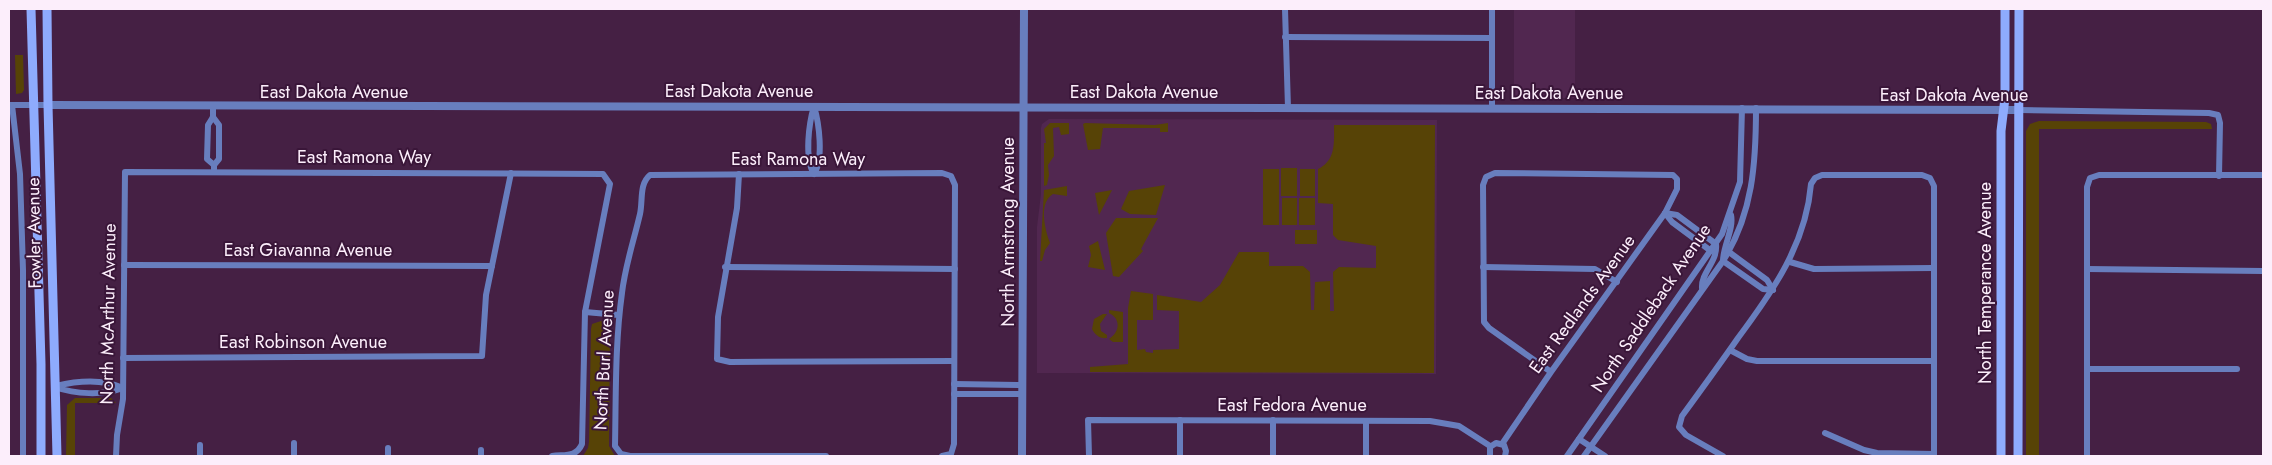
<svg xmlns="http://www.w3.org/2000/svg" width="2272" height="465" font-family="Jost,sans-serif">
<rect width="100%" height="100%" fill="#452044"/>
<g fill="#512750">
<rect x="1514" y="9" width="61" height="89"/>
<path d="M1049,119L1437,120L1436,374L1037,373V227L1041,194V128L1042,124Z"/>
</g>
<g fill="#574306">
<path d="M15,55H23L24,90L22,93L16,94Z"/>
<path d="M2039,121L2206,122L2211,124L2212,129H2039V456H2026V131L2030,124Z"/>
<path d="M1050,123H1069V134L1061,135L1059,127L1053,128L1054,156L1048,165L1049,175L1047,185L1044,186V143H1046L1044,129Z"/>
<path d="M1085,123L1155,125L1168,123V132H1160V128H1103L1100,149L1088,150L1083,124Z"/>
<path d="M1334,125H1435L1434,373L1090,372V367L1128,364V308L1131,291L1153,294V320H1137V350L1145,349L1146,352L1153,353V350L1179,349V311L1157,310V295L1201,302L1220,285L1239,252H1269V266H1303L1310,272L1311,310H1314L1315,282L1330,281V311H1334L1333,272L1339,267L1376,268V246L1338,240L1333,235V204L1318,203V169C1336,160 1334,143 1334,125Z"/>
<rect x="1281" y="168" width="16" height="28"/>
<rect x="1263" y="169" width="16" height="28"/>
<rect x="1300" y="169" width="15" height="27"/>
<path d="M1165,185L1156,215L1130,214L1121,209L1129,191Z"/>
<path d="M1067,186V196L1053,194C1038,203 1045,230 1050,243L1045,250L1042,261H1040L1044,190Z"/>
<path d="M1112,190L1099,215L1095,193Z"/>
<rect x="1263" y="197" width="16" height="28"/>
<rect x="1282" y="198" width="15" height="27"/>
<rect x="1299" y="198" width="16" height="27"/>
<path d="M1116,218H1158L1141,249L1143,251L1119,277L1113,276L1106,233Z"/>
<rect x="1295" y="230" width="22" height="14"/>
<path d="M1098,241L1105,270L1088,267L1091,255L1089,246Z"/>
<path d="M1109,310L1123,312V342H1113L1109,339C1120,332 1121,319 1109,313Z"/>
<path d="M1103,314H1107L1100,324L1101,331L1107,335V338C1100,339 1095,335 1092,329L1094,319Z"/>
<path d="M601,321L608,323L610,329L609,446L615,456H583L588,448L589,442L591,329L592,324Z"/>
<path d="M75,398H111L116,403H75V456H66L67,405Z"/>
</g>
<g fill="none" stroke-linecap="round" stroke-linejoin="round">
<g stroke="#687ebe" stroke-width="6">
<path d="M1285,9L1288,108"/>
<path d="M1285,37L1492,38"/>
<path d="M9,105H48"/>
<path d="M12,105L20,174L23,270V456"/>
<path d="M814,106C819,123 824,159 814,174C804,158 809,123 814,106Z"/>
<path d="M213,107V117L208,125L207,159L214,165"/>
<path d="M1492,108V9"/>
<path d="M2019,110L2209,113L2218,115L2220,123L2219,176"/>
<path d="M213,117L219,125V159L214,165V169"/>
<path d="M739,174L737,208L718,317L717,359L730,362L954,361"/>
<path d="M1665,213L1677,215L1716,244C1718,262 1701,272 1702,288"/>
<path d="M1665,213L1672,222L1711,251"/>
<path d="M1731,215C1734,229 1723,246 1723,261L1763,289L1773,290"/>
<path d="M1729,252L1767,280L1773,290"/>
<path d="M1790,262L1814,269L1933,268"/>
<path d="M124,265L492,266"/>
<path d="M725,267L955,269"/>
<path d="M1483,267L1595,269L1617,282"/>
<path d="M2087,269L2263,271"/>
<path d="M585,312L619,315"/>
<path d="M1730,350L1747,359L1757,361H1933"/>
<path d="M123,358L482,356L486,295L511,173"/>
<path d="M2087,369H2237"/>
<path d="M954,384L1022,385"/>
<path d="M56,386C77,381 103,379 123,388"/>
<path d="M54,387C76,394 102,396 123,388"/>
<path d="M954,394H1022"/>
<path d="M1180,420V456"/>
<path d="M1273,420V456"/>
<path d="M1825,433L1864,450L1877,453L1934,454"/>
<path d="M1579,439L1605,456"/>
<path d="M1502,444L1551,372L1665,213L1677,189V179L1673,175L1495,173L1486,177L1483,185L1484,322L1489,328L1551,372"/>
<path d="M200,445V456"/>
<path d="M116,456L117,435L123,399L125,172L603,174L610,184L585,312L582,444C576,458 564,454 552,456"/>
<path d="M294,456V443"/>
<path d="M388,456V448"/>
<path d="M481,456V450"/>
<path d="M826,456H630L621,454L615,446C616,395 615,343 622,293C625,266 634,240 640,214C643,201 639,184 650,175L942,173L951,176L955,185L954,444L951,454L942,456"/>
<path d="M1089,456L1088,420L1430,421L1459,426L1490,446"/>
<path d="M1366,456V421"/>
<path d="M1490,456V447L1496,443L1504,445L1506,451L1505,456"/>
<path d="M1567,456L1722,234L1740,182L1742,108"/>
<path d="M1584,456L1723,261C1753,213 1756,163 1756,108"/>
<path d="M1723,456L1686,435L1679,427L1682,416C1701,390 1720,364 1738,338C1773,291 1806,244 1811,184L1815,178L1822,175H1922L1930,178L1934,186V456"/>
<path d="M2087,456V187L2090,178L2099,175H2263"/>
</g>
<g stroke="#687ebe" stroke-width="8">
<path d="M48,105L2019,110"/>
<path d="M1022,456L1024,9"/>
</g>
<g stroke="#8eabfd" stroke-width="9">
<path d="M31,9L41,364V456"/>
<path d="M47,9L48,105L57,456"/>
<path d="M2001,456V131L2005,98V9"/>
<path d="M2018,456L2019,9"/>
</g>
</g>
<g text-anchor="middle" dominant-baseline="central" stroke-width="4" stroke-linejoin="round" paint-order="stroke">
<g font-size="18" fill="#fceefb" stroke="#3a1639">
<text x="739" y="91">East Dakota Avenue</text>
<text x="334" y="92">East Dakota Avenue</text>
<text x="1144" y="92">East Dakota Avenue</text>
<text x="1549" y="93">East Dakota Avenue</text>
<text x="1954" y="95">East Dakota Avenue</text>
<text x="364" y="157">East Ramona Way</text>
<text x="798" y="159">East Ramona Way</text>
<text transform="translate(1008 232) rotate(-90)">North Armstrong Avenue</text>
<text transform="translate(34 233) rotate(-91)">Fowler Avenue</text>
<text x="308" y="250">East Giavanna Avenue</text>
<text transform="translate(1985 283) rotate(-90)">North Temperance Avenue</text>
<text transform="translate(1582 304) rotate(-54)">East Redlands Avenue</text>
<text transform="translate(1651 308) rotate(-56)">North Saddleback Avenue</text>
<text transform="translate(108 314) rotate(-89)">North McArthur Avenue</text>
<text x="303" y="342">East Robinson Avenue</text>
<text transform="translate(604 360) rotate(-87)">North Burl Avenue</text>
<text x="1292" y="405">East Fedora Avenue</text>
</g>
</g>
<rect width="2272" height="465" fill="none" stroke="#fceefb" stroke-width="20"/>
</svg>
